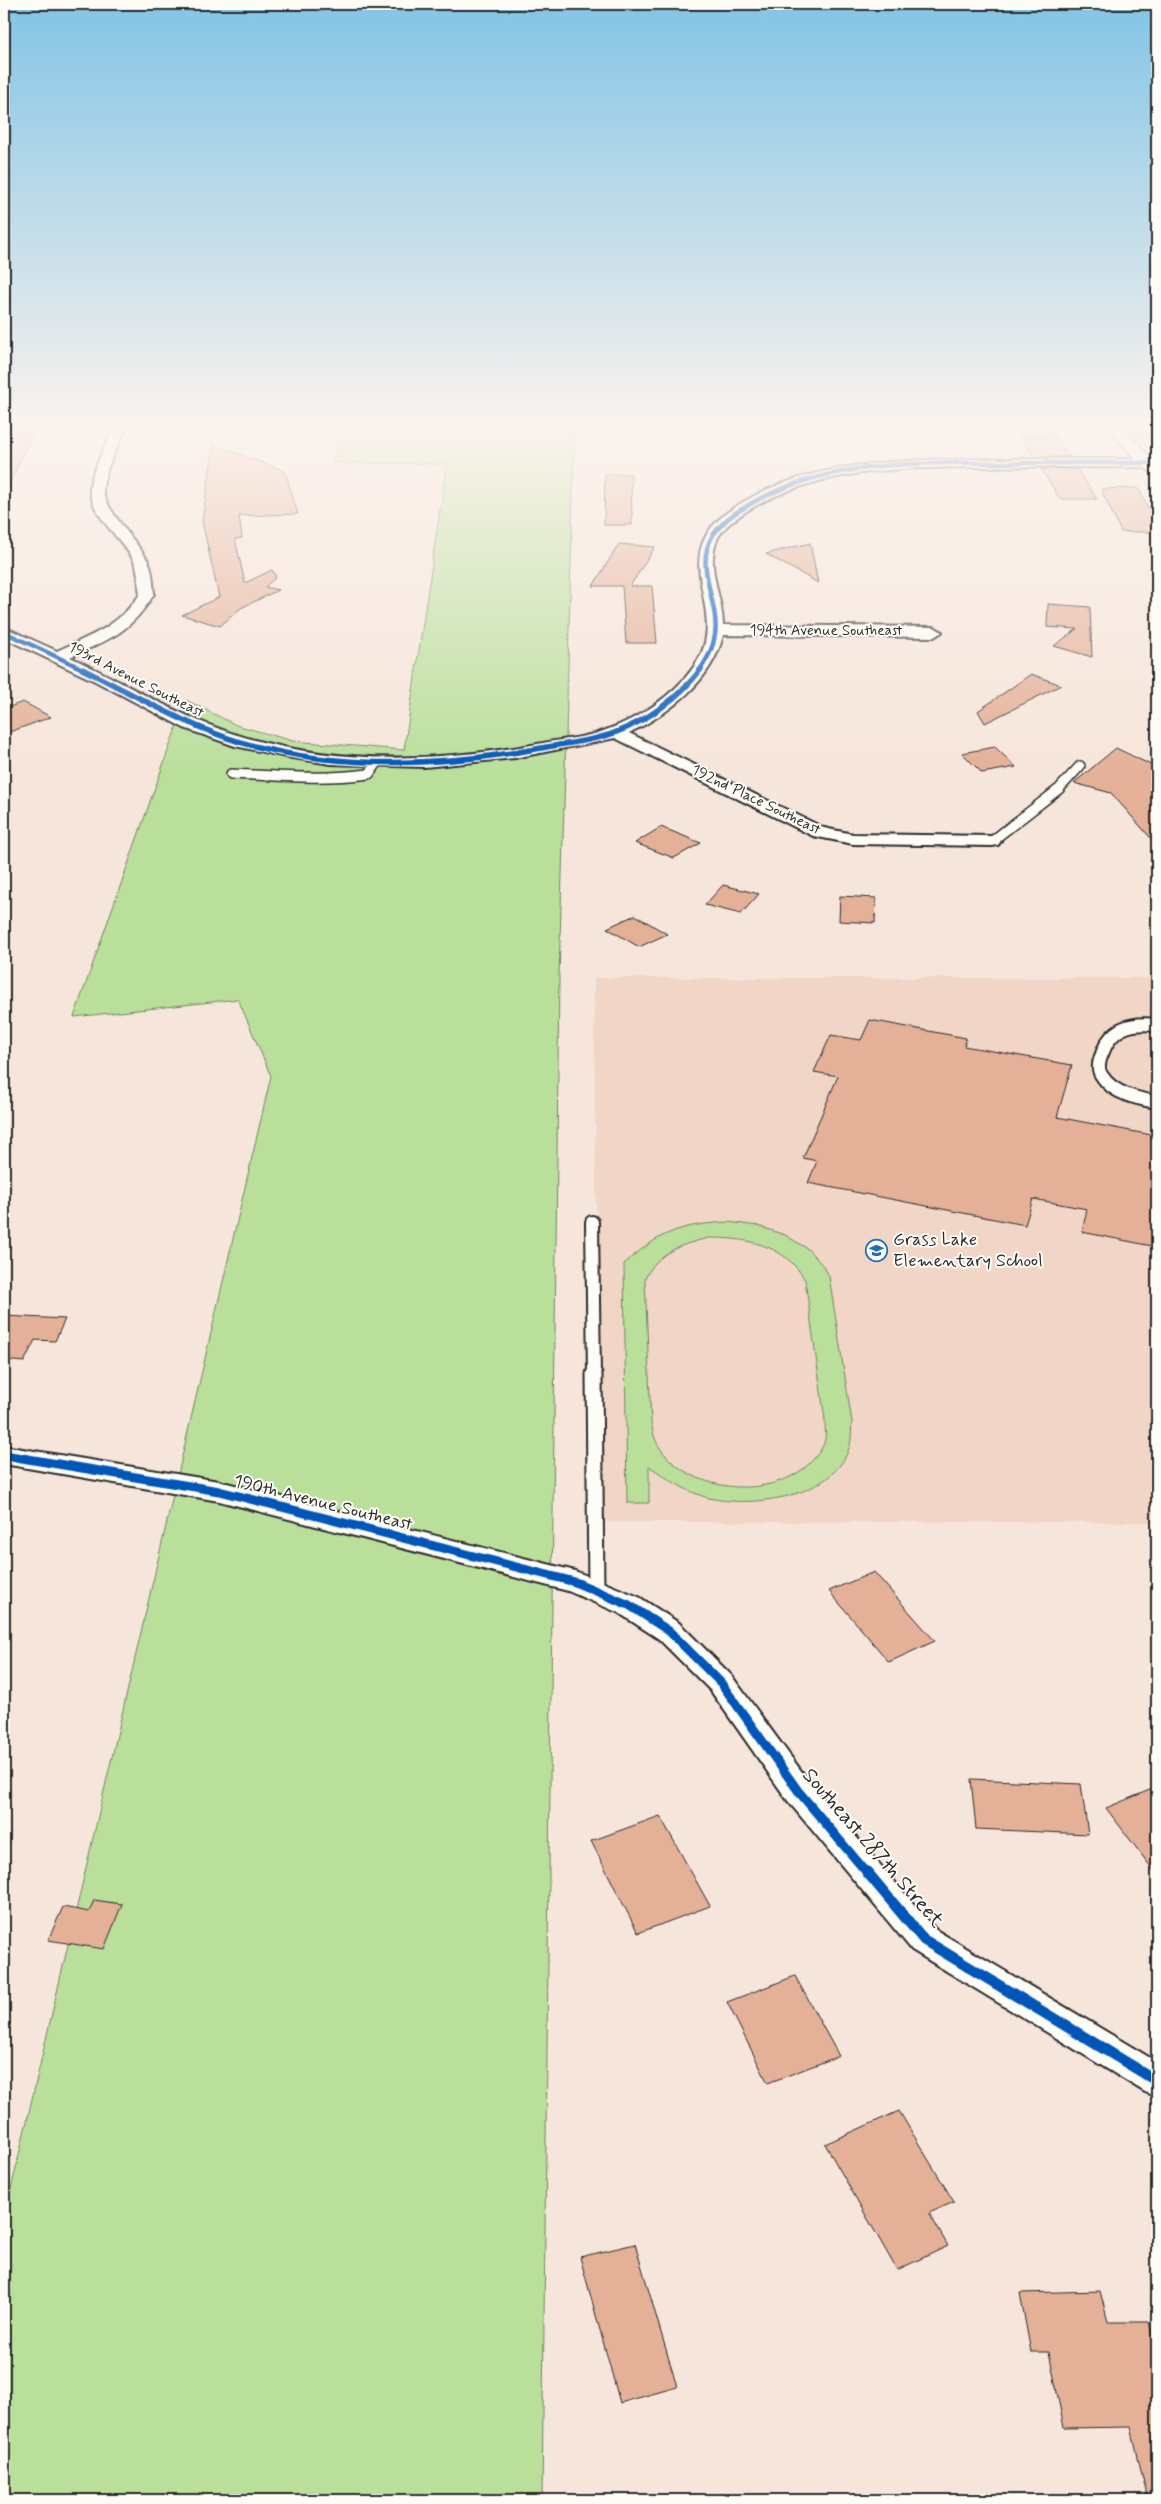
<svg xmlns="http://www.w3.org/2000/svg" width="1161" height="2504" font-family="Mynerve,sans-serif">
<rect width="100%" height="100%" fill="#f6e5da"/>
<filter id="ink" filterUnits="userSpaceOnUse"><feTurbulence type="fractalNoise" baseFrequency=".02" numOctaves="2"/><feDisplacementMap in="SourceGraphic" scale="10" xChannelSelector="R" yChannelSelector="G"/><feConvolveMatrix kernelMatrix="1 2 1 2 8 2 1 2 1" color-interpolation-filters="sRGB"/></filter>
<g filter="url(#ink)">
<path fill="#f1d5c6" d="M594,978H1157V1522H599Z"/>
<g fill="#b9df9b" stroke="#728563" fill-rule="evenodd">
<path d="M341,423H575L559,977L542,2500H4V2219L271,1076L238,999L74,1017L186,700L236,725L293,741L404,750L447,464L333,463Z"/>
<path d="M1123,423H1157V455L1152,452Z"/>
<path d="M728,1222L758,1226L785,1235L808,1249L824,1267L829,1276L852,1422C851,1429 852,1438 850,1445C836,1498 753,1508 709,1498C686,1492 668,1479 649,1466V1503H627L624,1264C660,1232 679,1225 728,1222ZM709,1238C746,1238 785,1244 805,1280L825,1420C825,1426 826,1434 825,1440C823,1449 815,1458 808,1465C767,1501 687,1492 658,1445C654,1439 653,1430 651,1423L645,1279C657,1252 682,1244 709,1238Z"/>
</g>
<g fill="#e4b098" stroke="#2b2b2b">
<path d="M4,428H35L4,495Z"/>
<path d="M1020,435H1054L1070,457H1034Z"/>
<path d="M214,445L285,471L298,514L239,516L242,538L235,539L245,583L272,570L276,577L265,587L278,590L241,608L220,626L182,615L219,597L202,521Z"/>
<path d="M1041,469H1077L1097,499H1060Z"/>
<path d="M605,474H631L632,525H604Z"/>
<path d="M1138,488L1149,509H1157V532H1121L1101,489Z"/>
<path d="M810,543L818,583L766,554Z"/>
<path d="M619,544L655,547L630,586H652L657,643H626L622,586H593Z"/>
<path d="M1048,604L1090,607L1092,657L1054,646L1077,629L1047,627Z"/>
<path d="M1031,674L1061,685L985,723L978,711Z"/>
<path d="M23,702L51,717L4,734V709Z"/>
<path d="M995,747L1016,767L982,773L962,753Z"/>
<path d="M1116,748L1157,768V845L1111,793L1074,783Z"/>
<path d="M661,827L701,843L674,858L635,843Z"/>
<path d="M723,885L759,894L741,914L705,905Z"/>
<path d="M840,896L876,898L875,923L839,921Z"/>
<path d="M635,915L667,934L639,947L607,928Z"/>
<path d="M870,1020L966,1038L964,1046L1072,1065L1057,1117L1157,1136V1247L1082,1232L1087,1209L1033,1199L1025,1225L808,1183L817,1161L803,1158L838,1076L814,1072L831,1035L861,1040Z"/>
<path d="M4,1316L65,1319L55,1341L35,1340L24,1362L4,1360Z"/>
<path d="M874,1572L935,1641L889,1662L829,1591Z"/>
<path d="M971,1779L1081,1784L1088,1834L976,1829Z"/>
<path d="M1157,1787V1875L1106,1808Z"/>
<path d="M660,1816L710,1906L638,1933L591,1841Z"/>
<path d="M94,1900L122,1904L104,1949L48,1940L63,1907L89,1912Z"/>
<path d="M795,1976L839,2056L768,2083L727,2002Z"/>
<path d="M899,2111L954,2202L929,2213L948,2246L897,2270L825,2144Z"/>
<path d="M635,2244L677,2387L620,2403L580,2257Z"/>
<path d="M1100,2291L1108,2322H1149L1157,2358V2499L1148,2500L1131,2427L1064,2428L1049,2352H1031L1020,2293Z"/>
</g>
<g fill="none" stroke-linecap="round" stroke-linejoin="round">
<defs>
<g id="service-far2">
<path d="M231,774C277,776 323,780 369,774L378,762"/>
<path d="M992,841L1059,789L1080,766"/>
</g>
<g id="service-far1">
<path d="M1157,1025C1131,1022 1111,1027 1102,1054C1099,1061 1097,1070 1102,1076C1113,1094 1138,1099 1157,1102"/>
<path d="M592,1222L594,1375"/>
</g>
<path id="service" d="M594,1374L596,1591"/>
<g id="minor">
<path d="M117,423H129C119,443 106,465 103,488C101,506 140,544 149,563C153,572 153,585 154,594C130,633 110,639 70,657C128,684 182,719 244,737C340,766 445,761 543,743C563,739 586,738 606,730C638,719 673,696 693,668C736,610 658,557 735,507C811,458 910,460 997,459C1050,459 1104,459 1157,459V467C1097,468 1036,466 975,467C899,468 817,469 750,509C739,516 722,527 717,540C705,568 723,597 723,625L934,627L942,632L934,637L723,635C713,680 670,713 629,733L824,828L853,834L992,836L998,837L1001,841L998,845L992,846L853,844L813,836L615,738L515,758L424,767L331,764L286,757L235,746L184,728L95,681L4,638V627L57,651C92,635 118,627 140,594C138,585 139,572 135,563C123,538 94,520 90,491C88,477 110,437 117,423Z"/>
<path d="M4,1446L219,1481L575,1571L639,1597L679,1623L731,1675L810,1783L936,1930L1157,2062V2097L1145,2092L912,1950L788,1801L711,1691L659,1639L619,1613L568,1591L219,1501L4,1464Z"/>
</g>
<path id="tertiary" d="M1104,423H1119L1157,464V476L1141,466Z"/>
</defs>
<use href="#service-far2" stroke="#2b2b2b" stroke-width="12"/>
<use href="#service-far1" stroke="#2b2b2b" stroke-width="16"/>
<use href="#service" stroke="#2b2b2b" stroke-width="19"/>
<use href="#minor" stroke="#2b2b2b" stroke-width="4"/>
<use href="#tertiary" stroke="#2b2b2b" stroke-width="3"/>
<use href="#service-far2" stroke="#fdfcf7" stroke-width="9"/>
<use href="#service-far1" stroke="#fdfcf7" stroke-width="12"/>
<use href="#service" stroke="#fdfcf7" stroke-width="15"/>
<use href="#minor" fill="#fdfcf7" fill-rule="evenodd"/>
<use href="#tertiary" fill="#fdfcf7" fill-rule="evenodd"/>
<defs>
<g id="cycleway-far3">
<path d="M4,632L85,670"/>
<path d="M700,670C707,659 713,649 715,635C720,603 693,566 713,535C721,523 734,513 747,506C828,457 933,463 1024,463C1069,463 1113,463 1157,463"/>
</g>
<path id="cycleway-far2" d="M82,669C136,695 182,724 240,742C338,771 447,766 547,747C569,743 593,741 614,733C647,721 680,697 701,669"/>
<path id="cycleway-far1" d="M4,1455L219,1491L575,1582L629,1605L669,1631L721,1683L799,1792L868,1874"/>
<path id="cycleway" d="M867,1872L924,1940L1157,2081"/>
</defs>
<use href="#cycleway-far3" stroke="#fdfcf7" stroke-width="6"/>
<use href="#cycleway-far2" stroke="#fdfcf7" stroke-width="8"/>
<use href="#cycleway-far1" stroke="#fdfcf7" stroke-width="12"/>
<use href="#cycleway" stroke="#fdfcf7" stroke-width="14"/>
<use href="#cycleway-far3" stroke="#0057b8" stroke-width="4.5"/>
<use href="#cycleway-far2" stroke="#0057b8" stroke-width="5.5"/>
<use href="#cycleway-far1" stroke="#0057b8" stroke-width="9"/>
<use href="#cycleway" stroke="#0057b8" stroke-width="11"/>
</g>
</g>
<linearGradient id="sky" x2="0" y2="1"><stop stop-color="#83c4e6"/><stop offset="0.55" stop-color="#fbf3ee"/><stop offset="1" stop-color="#fbf3ee" stop-opacity="0"/></linearGradient>
<rect width="1161" height="774" fill="url(#sky)"/>
<defs>
<symbol id="school-ring" viewBox="-11 -11 22 22"><circle r="9.5" fill="#fdfcf7" stroke="#1f6fb2" stroke-width="1.5"/><path d="M0-5L7-2L0 1L-7-2ZM-4 1L0 2.5L4 1V4Q0 6-4 4Z" fill="#1f6fb2"/></symbol>
</defs>
<g fill-rule="evenodd">
<use href="#school-ring" x="864" y="1238" width="25" height="25"/>
</g>
<g text-anchor="middle" dominant-baseline="central" stroke-width="4" stroke-linejoin="round" paint-order="stroke">
<g font-size="15" fill="#2b2b2b" stroke="#fdfcf7">
<text x="826" y="631">194th Avenue Southeast</text>
<text transform="translate(136 680) rotate(27)">193rd Avenue Southeast</text>
<text transform="translate(756 800) rotate(26)">192nd Place Southeast</text>
</g>
<g font-size="18" fill="#2b2b2b" stroke="#fdfcf7" text-anchor="start">
<text x="893" y="1240">Grass Lake<tspan x="893" dy="21">Elementary School</tspan></text>
</g>
<g font-size="18" fill="#2b2b2b" stroke="#fdfcf7">
<text transform="translate(323 1503) rotate(14)">190th Avenue Southeast</text>
</g>
<g font-size="21" fill="#2b2b2b" stroke="#fdfcf7">
<text transform="translate(873 1848) rotate(49)">Southeast 287th Street</text>
</g>
</g>
<rect width="1161" height="2504" fill="none" stroke="#fdfcf7" stroke-width="20"/>
<rect x="10" y="10" width="1141" height="2484" fill="none" stroke="#2b2b2b" stroke-width="2" filter="url(#ink)"/>
</svg>
